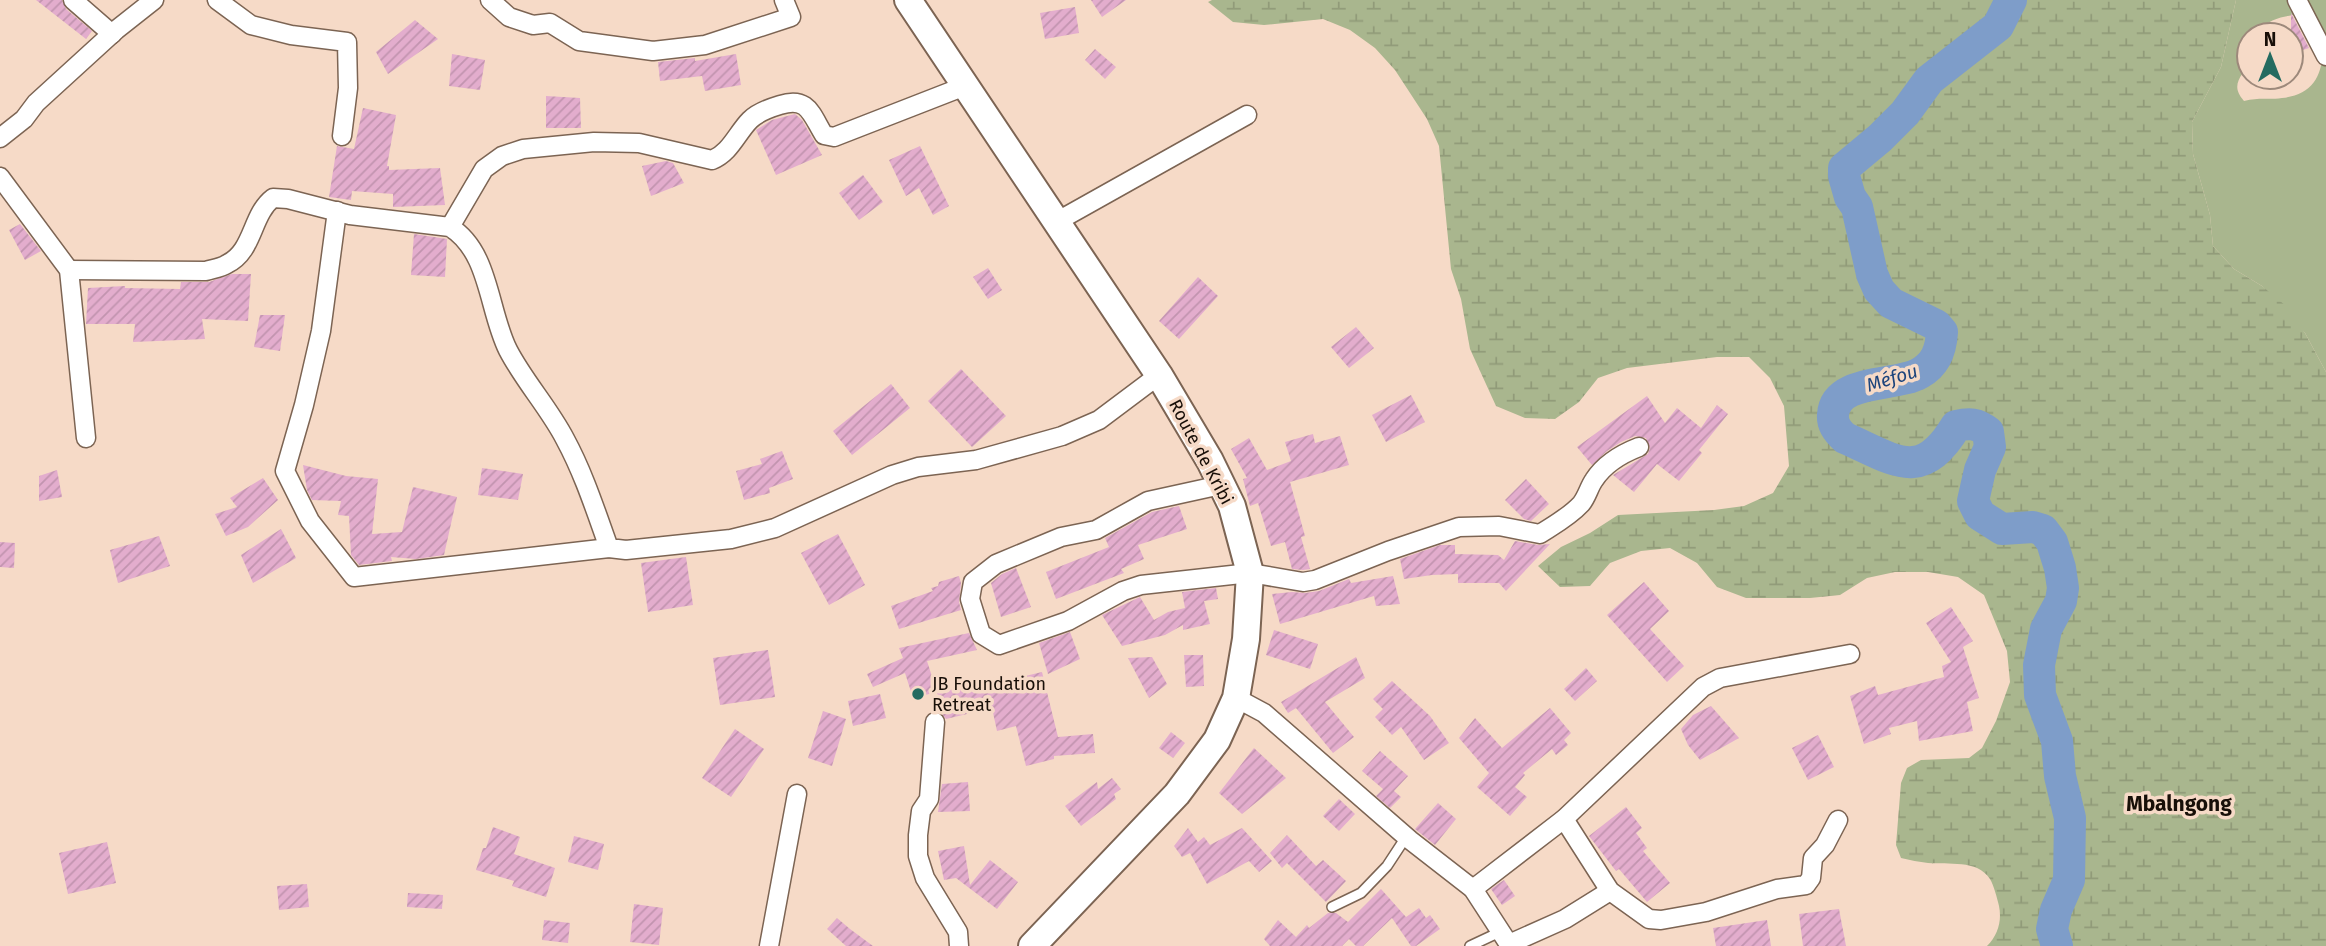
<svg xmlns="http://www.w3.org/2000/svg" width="2326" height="946" font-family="'Fira Sans',sans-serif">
<defs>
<pattern id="wetland-marsh" width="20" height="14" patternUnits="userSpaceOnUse" patternTransform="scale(1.75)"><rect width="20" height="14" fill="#a9b68e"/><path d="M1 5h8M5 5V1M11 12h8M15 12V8" fill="none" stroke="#919b79"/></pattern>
<pattern id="building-hatch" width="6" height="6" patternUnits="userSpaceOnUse" patternTransform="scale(1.75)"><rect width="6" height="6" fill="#e3adcd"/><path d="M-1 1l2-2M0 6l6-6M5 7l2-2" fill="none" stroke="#c294af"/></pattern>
</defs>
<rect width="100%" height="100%" fill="#f6dac7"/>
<path fill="#a9b68e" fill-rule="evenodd" d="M2236,0H2326V372L2305,333L2262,286L2234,269L2213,246L2210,215L2193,154L2192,122L2221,67ZM2293,15H2309C2313,23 2318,31 2321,40C2326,71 2315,95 2282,98C2268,100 2260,97 2244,101C2228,83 2245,76 2249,59C2251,52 2249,42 2249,35H2257C2267,20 2276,18 2293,15Z"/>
<path fill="url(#wetland-marsh)" d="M1212,0H2236L2221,67L2192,122L2193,154L2210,215L2213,246L2234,269L2262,286L2286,306L2305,333L2326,372V946H1987C1998,935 2002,921 1999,906C1997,898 1994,886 1990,879C1977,859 1948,865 1928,863C1919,862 1910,860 1901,858L1896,845L1901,783L1907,768L1921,760L1969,758L1982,748L1996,721L2010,682L2007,651L1984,595L1958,577L1928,572H1895L1867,578L1840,595L1810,598H1746L1717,587L1697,563L1670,548L1641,551L1610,563L1590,586L1560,587L1538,566L1561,547L1590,533L1618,515L1714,510L1744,506L1773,493L1789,466L1784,406L1770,378L1749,357H1717L1627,368L1598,378L1579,402L1555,419L1525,418L1496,406L1470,349L1461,299L1451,269L1439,146L1427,119L1395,70L1375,48L1350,30L1323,19L1264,25L1233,22L1208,2Z"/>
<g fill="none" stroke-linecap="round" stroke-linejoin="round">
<path stroke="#7e9dc9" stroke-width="32" d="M2011,0L1998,26L1929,80L1905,113L1880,138L1844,168V176L1850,197L1857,207L1872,274L1879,290L1891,303L1936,325L1942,332C1941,350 1936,364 1920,373C1897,387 1835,378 1833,415C1832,425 1838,432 1845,438C1895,460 1921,484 1956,426C1969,423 1977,423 1988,432L1990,447L1980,470L1973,501L1980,515L2002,529L2033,527L2043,530L2052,542L2060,568L2063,588L2061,601L2046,629L2039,665L2040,695L2057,741L2060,776L2070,818L2069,880L2056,910L2052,929L2057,946"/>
</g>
<g fill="url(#building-hatch)">
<path d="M36,0H62L66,9L92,31L86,39Z"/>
<path d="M1091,0H1126L1102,17Z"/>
<path d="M1075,7L1079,33L1045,39L1040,13Z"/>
<path d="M2291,13L2309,48L2291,54Z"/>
<path d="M415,20L438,39L388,74L376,52Z"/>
<path d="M1095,49L1116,67L1105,79L1085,60Z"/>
<path d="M452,54L485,60L480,90L449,86Z"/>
<path d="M736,54L741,85L705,91L702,76L660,81L658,62L695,58V61Z"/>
<path d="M546,96L580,98L581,128H546Z"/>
<path d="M363,108L396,115L387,166H389V170L440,168L445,205L393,207V194L352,191L351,200L329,197L337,146L354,149Z"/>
<path d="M795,114L802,120L822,155L776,175L756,130L772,120Z"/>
<path d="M920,146L949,206L933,215L919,188L906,196L889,160Z"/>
<path d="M666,161L673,163L684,183L651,196L642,166Z"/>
<path d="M863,175L883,202L859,220L839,193Z"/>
<path d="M20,224L41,251L25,260L9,230Z"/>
<path d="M414,234L447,239L445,277L411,275Z"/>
<path d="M988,268L1002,290L988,299L973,277Z"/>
<path d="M232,274H251L248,321L202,319L205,339L133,342L135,324H86L88,288L125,286V288L180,289L181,282H209Z"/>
<path d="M1198,277L1218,296L1179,339L1159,321Z"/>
<path d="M260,315H285L280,351L254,347Z"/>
<path d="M1356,327L1374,348L1349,368L1331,347Z"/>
<path d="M961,369L1006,416L972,447L928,401Z"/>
<path d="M891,384L910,408L852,455L833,431Z"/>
<path d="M1411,395L1425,422L1386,442L1372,415Z"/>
<path d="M1647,396L1665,423L1677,408L1701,428L1717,405L1728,414L1699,450L1702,453L1679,481L1657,464L1634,492L1613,475L1648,454L1650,448L1646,438L1635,436L1621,442L1607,451L1592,465L1577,447Z"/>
<path d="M1313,434L1315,443L1340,436L1349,465L1290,482L1305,536L1301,537L1310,569L1303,570L1292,569L1285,542L1271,546L1258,503L1250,506L1243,479L1247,478L1231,449L1249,438L1267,470L1291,461L1285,442Z"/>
<path d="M782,451L793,479L769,488L770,493L744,500L736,471L762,464L760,459Z"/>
<path d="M303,465L346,476L378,479L372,534L402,532L413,487L457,497L444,555L416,559L391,557L392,561L359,565L351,555L349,516L338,515L341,501L312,500L307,490Z"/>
<path d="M482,468L523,474L518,500L478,495Z"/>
<path d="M57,470L62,497L39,501V476Z"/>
<path d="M263,478L278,500L248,527L226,536L215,514L237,507L230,498Z"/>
<path d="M1526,479L1549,504L1531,521L1524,519L1505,500Z"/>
<path d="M1179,506L1187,529L1138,545L1144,559L1121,569L1124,573L1056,599L1046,572L1109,547L1105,538L1152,512Z"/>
<path d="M281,529L296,558L253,583L241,555Z"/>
<path d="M838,534L865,585L829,605L801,553Z"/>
<path d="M159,536L170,566L118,583L110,550Z"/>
<path d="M1515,541L1538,545L1550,544L1506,591L1499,583H1458V574L1432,575L1404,579L1400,559L1440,545H1455V554L1498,555L1504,560Z"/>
<path d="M0,542L15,543L14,568L0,567Z"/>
<path d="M686,557L693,605L648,612L641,563Z"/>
<path d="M1016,568L1031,607L1001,617L991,583L1002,574Z"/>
<path d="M959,576L961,583L959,602L961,610L899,629L891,606L933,591L931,588L938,586L939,582Z"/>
<path d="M1393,576L1400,604L1376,606L1374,596L1280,624L1272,594L1292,592L1305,593L1319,591L1349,579L1351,583Z"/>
<path d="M1644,582L1669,611L1650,629L1684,666L1667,682L1607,615Z"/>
<path d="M1216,588L1218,599L1204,601L1210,624L1183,630V625L1165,635L1122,646L1102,615L1140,597L1154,620L1168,612L1185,608L1182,592Z"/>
<path d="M1951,607L1973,641L1963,647L1979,698L1967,702L1973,731L1919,741L1917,721L1889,728L1891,734L1864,744L1850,696L1875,686L1878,695L1944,677L1942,666L1951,662L1926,623Z"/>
<path d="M1274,630L1318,644L1310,669L1266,655Z"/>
<path d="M1070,632L1080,659L1048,674L1039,643Z"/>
<path d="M969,633L977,650L927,661L937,692L913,698L905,673L873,687L867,674L903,658L899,648Z"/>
<path d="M768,650L775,697L720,705L713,658Z"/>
<path d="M1184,655H1203L1204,686L1186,687Z"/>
<path d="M1152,657L1167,684L1149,698L1128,658Z"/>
<path d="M1356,657L1365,678L1325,702L1354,737L1333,753L1296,708L1288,713L1281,702Z"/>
<path d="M1586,668L1597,681L1575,701L1564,689Z"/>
<path d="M1042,672L1058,737L1093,734L1095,753L1054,756V759L1026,766L1016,726L997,731L992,708L946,719L942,714L937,693L971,685L972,689Z"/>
<path d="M1392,681L1430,716L1449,743L1424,760L1401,727L1392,735L1375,717L1383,709L1373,699Z"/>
<path d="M880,694L886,718L853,726L848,701Z"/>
<path d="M1711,706L1739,738L1700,760L1688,745L1681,729L1693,715Z"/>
<path d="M1550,708L1571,733L1564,740L1568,745L1556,755L1552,749L1523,773L1525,775L1515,787L1527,797L1510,816L1477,787L1489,773L1459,738L1475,718L1502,748Z"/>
<path d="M823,711L846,719L832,766L808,758Z"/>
<path d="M735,729L764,749L731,797L702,778Z"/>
<path d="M1171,732L1185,743L1173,758L1159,748Z"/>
<path d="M1818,735L1834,767L1808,780L1792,748Z"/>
<path d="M1254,748L1286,778L1242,814L1219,793Z"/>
<path d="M1380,751L1408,776L1394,791L1401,797L1390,808L1376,796L1383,789L1362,771Z"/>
<path d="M1112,778L1121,789L1114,794L1116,799L1081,826L1065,806L1097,782L1098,789Z"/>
<path d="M968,782L970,811L938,812L942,784Z"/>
<path d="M1339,799L1355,814L1339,831L1323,816Z"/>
<path d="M1438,803L1456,819L1435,845L1415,829Z"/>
<path d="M1626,807L1642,828L1636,833L1647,848L1643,851L1670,883L1647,902L1619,869L1616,871L1589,836Z"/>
<path d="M493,827L520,837L514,854L555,868L546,897L512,886L514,881L476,870L483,848H486Z"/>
<path d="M1188,828L1198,842L1204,837L1210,845L1242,828L1272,861L1259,872L1249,861L1207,884L1190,853L1182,857L1174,846Z"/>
<path d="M1287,835L1316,866L1323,860L1346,881L1326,902L1287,863L1282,868L1270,853Z"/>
<path d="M574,836L604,844L598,870L568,862Z"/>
<path d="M107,842L116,883L68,894L59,853Z"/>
<path d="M964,846L970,885L990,860L1018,882L997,909L956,878L944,880L938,851Z"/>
<path d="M1504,880L1515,896L1502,905L1491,889Z"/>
<path d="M307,884L309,907L279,910L277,886Z"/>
<path d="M1381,889L1406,917L1419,908L1426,918L1430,915L1440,929L1416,946H1411L1392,918L1363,946H1356L1349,939L1342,946H1270L1264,939L1278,920L1296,937L1307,925L1309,928L1328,913H1336L1348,922Z"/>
<path d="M408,893L443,895L442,909L407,907Z"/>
<path d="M634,904L663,908L659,945L630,942Z"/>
<path d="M1839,909L1846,946H1803L1799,914Z"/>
<path d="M837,918L850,929L873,946H846L827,929Z"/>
<path d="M544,920L570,923L568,943L542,940Z"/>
<path d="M1767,920L1771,946H1716L1713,928Z"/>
</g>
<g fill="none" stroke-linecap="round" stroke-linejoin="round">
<defs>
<g id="service">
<path d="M1332,907L1361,893L1387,866L1406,837"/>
<path d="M1470,946L1502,931"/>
</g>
<g id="minor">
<path d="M73,0L112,34"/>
<path d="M217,0L251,25L291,35L347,42L348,88L342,136"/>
<path d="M490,0L509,17L533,25L550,23L579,41L653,51L705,45L791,17L784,0"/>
<path d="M2297,0L2326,56"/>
<path d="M0,138L24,119L36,103L116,30L154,0"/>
<path d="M0,177L69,270L86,438"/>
<path d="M337,211L321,331L304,405L285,471L310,521L354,577L609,548"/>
<path d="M1056,222L1247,115"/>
<path d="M450,227L484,169L502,156L523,149L594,142L639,143L712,160C730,153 737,133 750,120C758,112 770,108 780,105C808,96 811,114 824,135L834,137L965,86"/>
<path d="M69,270L206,271C212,269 221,268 227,264C254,251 251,215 273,198L288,199L350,215L450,227C490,252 488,310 508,350C524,381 549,408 565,439C584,474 596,512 609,548L626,550L731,539L775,528L892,475L918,467L976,460L1062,436L1099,420L1159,375"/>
<path d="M1221,485L1148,501L1096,530L1061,537L996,564L973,582L970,599L981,634L999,645L1068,621L1123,591L1141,585L1250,573L1303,582L1315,580L1388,551L1459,527L1499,526L1540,534C1554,525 1569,517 1581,504C1587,497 1589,487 1594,480C1605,463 1621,454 1639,447"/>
<path d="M1236,698L1264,713L1410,840L1473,889L1510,946"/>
<path d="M935,722L929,799L921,811L918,835V856L925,878L958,932L959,946"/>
<path d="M1564,819L1610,891L1649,919L1661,920L1706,912L1777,889L1806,885L1811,878L1813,858L1825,845L1838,820"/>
<path d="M1473,889L1564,819L1703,687L1720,678L1850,654"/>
<path d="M1509,944L1565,919L1610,891"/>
<path d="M769,946L797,794"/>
</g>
<path id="primary" d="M908,0L1159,375L1210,461L1232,506L1250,573L1246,639L1236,698L1217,740L1177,794L1032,946"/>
</defs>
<use href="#service" stroke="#7c6453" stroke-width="12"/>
<use href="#minor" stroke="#7c6453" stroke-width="21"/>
<use href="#primary" stroke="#7c6453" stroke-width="30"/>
<use href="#service" stroke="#fff" stroke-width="9"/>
<use href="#minor" stroke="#fff" stroke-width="18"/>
<use href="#primary" stroke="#fff" stroke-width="26"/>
</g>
<circle fill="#246b60" stroke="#f6dac7" stroke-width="2.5" cx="918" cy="694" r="7"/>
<g text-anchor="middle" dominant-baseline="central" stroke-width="7" stroke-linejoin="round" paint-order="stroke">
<g font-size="18" fill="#180f08" stroke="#f6dac7">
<text transform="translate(1201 452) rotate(62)">Route de Kribi</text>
</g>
<g font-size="18" fill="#180f08" stroke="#f6dac7" text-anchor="start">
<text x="932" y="684">JB Foundation<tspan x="932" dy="21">Retreat</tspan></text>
</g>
<g font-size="19" font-style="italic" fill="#1c447c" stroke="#f6dac7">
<text transform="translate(1892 378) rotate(-17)">Méfou</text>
</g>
<g font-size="21" font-weight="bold" fill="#180f08" stroke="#f6dac7">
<text x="2179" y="804">Mbalngong</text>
</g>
</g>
<g transform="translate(2270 56)"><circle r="33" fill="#f6dac7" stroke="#9d897b" stroke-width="2"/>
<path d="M0-5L12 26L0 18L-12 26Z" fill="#246b60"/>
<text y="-10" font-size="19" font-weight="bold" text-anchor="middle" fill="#180f08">N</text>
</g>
</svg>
